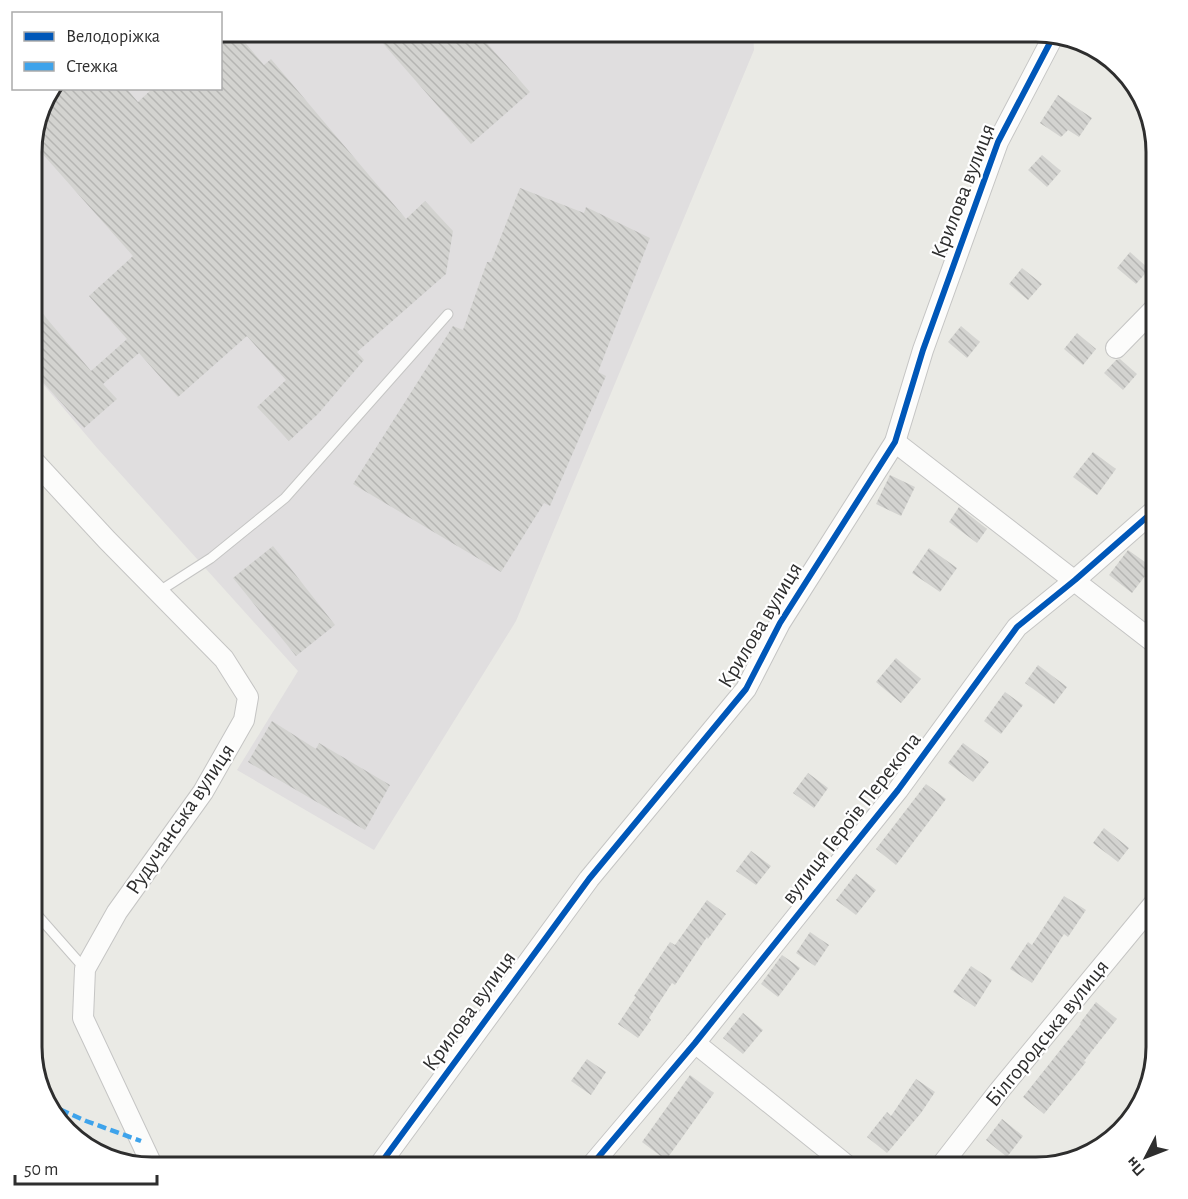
<svg xmlns="http://www.w3.org/2000/svg" width="1188" height="1199" font-family="'Alegreya Sans',sans-serif">
<defs>
<pattern id="building-back-hatch" width="6" height="6" patternUnits="userSpaceOnUse" patternTransform="scale(1.5)"><rect width="6" height="6" fill="#d3d3d0"/><path d="M-1 5l2 2M0 0l6 6M5-1l2 2" fill="none" stroke="#b5b5b3"/></pattern>
</defs>
<rect width="100%" height="100%" fill="#eaeae5"/>
<path fill="#e0dedf" d="M221,32H750L753,34L754,50L516,621L374,850L237,770L298,671L98,449L32,371V144L44,99L52,89L220,88Z"/>
<g fill="url(#building-back-hatch)">
<path d="M220,32H236L264,65L271,59L406,219L425,201L453,231L446,274L357,352L364,360L318,414L289,441L257,407L286,380L247,336L178,397L139,353L103,384L117,399L84,428L32,370V301L91,371L127,339L89,296L133,256L32,142L44,99L52,88H126L138,102L153,88H220Z"/>
<path d="M373,32H477L530,92L471,144Z"/>
<path d="M1058,95L1092,118L1079,137L1068,130L1061,137L1040,123Z"/>
<path d="M1042,155L1061,171L1047,187L1028,170Z"/>
<path d="M520,188L584,213L586,207L650,238L598,372L606,376L550,506L544,503L501,572L353,484L453,326L463,330L487,262H491Z"/>
<path d="M1130,252L1149,269L1136,284L1117,268Z"/>
<path d="M1022,268L1042,284L1028,300L1009,284Z"/>
<path d="M961,326L980,342L967,358L948,342Z"/>
<path d="M1077,333L1096,349L1083,365L1064,349Z"/>
<path d="M1120,359L1137,374L1123,390L1104,373L1116,360Z"/>
<path d="M1093,452L1116,469L1097,495L1073,477Z"/>
<path d="M890,475L915,487L901,516L876,504Z"/>
<path d="M959,507L987,529L977,543L949,522Z"/>
<path d="M273,546L335,625L296,656L233,578Z"/>
<path d="M929,548L957,568L940,592L912,573Z"/>
<path d="M1128,550L1152,567L1132,593L1109,575Z"/>
<path d="M896,658L921,679L901,703L876,682Z"/>
<path d="M1038,665L1067,687L1054,704L1025,683Z"/>
<path d="M1005,692L1023,705L1001,734L984,721Z"/>
<path d="M272,721L316,749L319,743L390,785L365,830L248,762Z"/>
<path d="M963,743L989,762L973,782L948,763Z"/>
<path d="M808,773L828,788L814,808L793,793Z"/>
<path d="M926,784L946,799L896,865L876,849Z"/>
<path d="M1104,828L1129,848L1118,862L1093,843Z"/>
<path d="M751,851L771,866L756,885L736,871Z"/>
<path d="M856,874L876,890L856,915L836,900Z"/>
<path d="M1064,896L1086,910L1068,937L1064,934L1032,983L1010,969L1028,942L1032,945Z"/>
<path d="M707,900L726,914L708,939L707,937L675,985L672,983L649,1018L651,1020L638,1038L618,1024L636,997L634,996L670,942L675,945Z"/>
<path d="M810,932L829,945L815,966L796,953Z"/>
<path d="M782,955L800,968L778,997L761,984Z"/>
<path d="M971,966L992,980L975,1007L953,992Z"/>
<path d="M1096,1002L1117,1019L1084,1061L1086,1062L1044,1114L1023,1097L1081,1024L1080,1023Z"/>
<path d="M743,1013L763,1030L743,1054L723,1038Z"/>
<path d="M587,1059L606,1072L591,1095L571,1081Z"/>
<path d="M690,1075L714,1093L666,1160L642,1142Z"/>
<path d="M916,1079L935,1092L921,1113L887,1153L867,1137L887,1112L891,1116Z"/>
<path d="M1002,1119L1023,1136L1007,1157L986,1140Z"/>
</g>
<g fill="none" stroke-linecap="round" stroke-linejoin="round">
<defs>
<g id="service">
<path d="M158,592L211,558L285,498L448,314"/>
<path d="M32,909L85,969"/>
</g>
<g id="minor">
<path d="M1116,348L1156,307"/>
<path d="M895,442L1156,644"/>
<path d="M32,459L107,540L224,659L248,697L244,720L203,792L117,912L85,969L83,1018L153,1167"/>
<path d="M695,1043L849,1167"/>
<path d="M378,1167L589,879L746,689L780,623L895,442L923,350L998,142L1054,35"/>
<path d="M590,1167L695,1043L898,790L1017,627L1075,580L1156,509"/>
<path d="M940,1167L999,1091L1156,901"/>
</g>
</defs>
<use href="#service" stroke="#c5c5c4" stroke-width="11"/>
<use href="#minor" stroke="#c5c5c4" stroke-width="22"/>
<use href="#service" stroke="#fcfcfb" stroke-width="9"/>
<use href="#minor" stroke="#fcfcfb" stroke-width="20"/>
<path stroke="#3ea3eb" stroke-width="4.5" stroke-dasharray="9 4.5" stroke-linecap="butt" d="M48,1104L86,1121L141,1141"/>
<defs>
<g id="cycleway">
<path d="M378,1167L589,879L746,689L780,623L895,442L923,350L998,142L1054,35"/>
<path d="M590,1167L695,1043L898,790L1017,627L1075,580L1156,509"/>
</g>
</defs>
<use href="#cycleway" stroke="#fff" stroke-width="10"/>
<use href="#cycleway" stroke="#0057b8" stroke-width="6"/>
</g>
<g text-anchor="middle" dominant-baseline="central" stroke-width="4.5" stroke-linejoin="round" paint-order="stroke">
<g font-size="22" fill="#2e2e2e" stroke="#fff">
<text transform="translate(963 191) rotate(-69)">Крилова вулиця</text>
<text transform="translate(760 625) rotate(-59)">Крилова вулиця</text>
<text transform="translate(851 818) rotate(-52)">вулиця Героїв Перекопа</text>
<text transform="translate(180 819) rotate(-56)">Рудучанська вулиця</text>
<text transform="translate(469 1011) rotate(-54)">Крилова вулиця</text>
<text transform="translate(1047 1033) rotate(-51)">Білгородська вулиця</text>
</g>
</g>
<path d="M0 0H1188V1199H0ZM152 42H1036A110 110 0 0 1 1146 152V1047A110 110 0 0 1 1036 1157H152A110 110 0 0 1 42 1047V152A110 110 0 0 1 152 42Z" fill="#fff" fill-rule="evenodd"/>
<path fill="none" stroke="#2e2e2e" stroke-width="3" d="M152 42H1036A110 110 0 0 1 1146 152V1047A110 110 0 0 1 1036 1157H152A110 110 0 0 1 42 1047V152A110 110 0 0 1 152 42Z"/>
<rect x="12" y="12" width="210" height="78" fill="#ffffff" stroke="#ababab" stroke-width="1.5"/>
<rect x="24" y="32" width="30" height="9" fill="#0057b8" stroke="#ababab" stroke-width="1.5"/>
<text x="66" y="42" font-size="18" fill="#2e2e2e">Велодоріжка</text>
<rect x="24" y="62" width="30" height="9" fill="#3ea3eb" stroke="#ababab" stroke-width="1.5"/>
<text x="66" y="72" font-size="18" fill="#2e2e2e">Стежка</text>
<g transform="translate(1146 1157) rotate(228)" stroke="#ffffff" stroke-width="4.5" paint-order="stroke">
<path d="M0-4.5L10 22L0 15L-10 22Z" fill="#2e2e2e"/>
<text y="-9" font-size="16" font-weight="bold" text-anchor="middle" fill="#2e2e2e">Пн</text>
</g>
<path d="M15 1175v9h142v-9" fill="none" stroke="#2e2e2e" stroke-width="3"/>
<text x="24" y="1175" font-size="18" fill="#2e2e2e" stroke="#ffffff" stroke-width="4.5" paint-order="stroke">50 m</text>
</svg>
